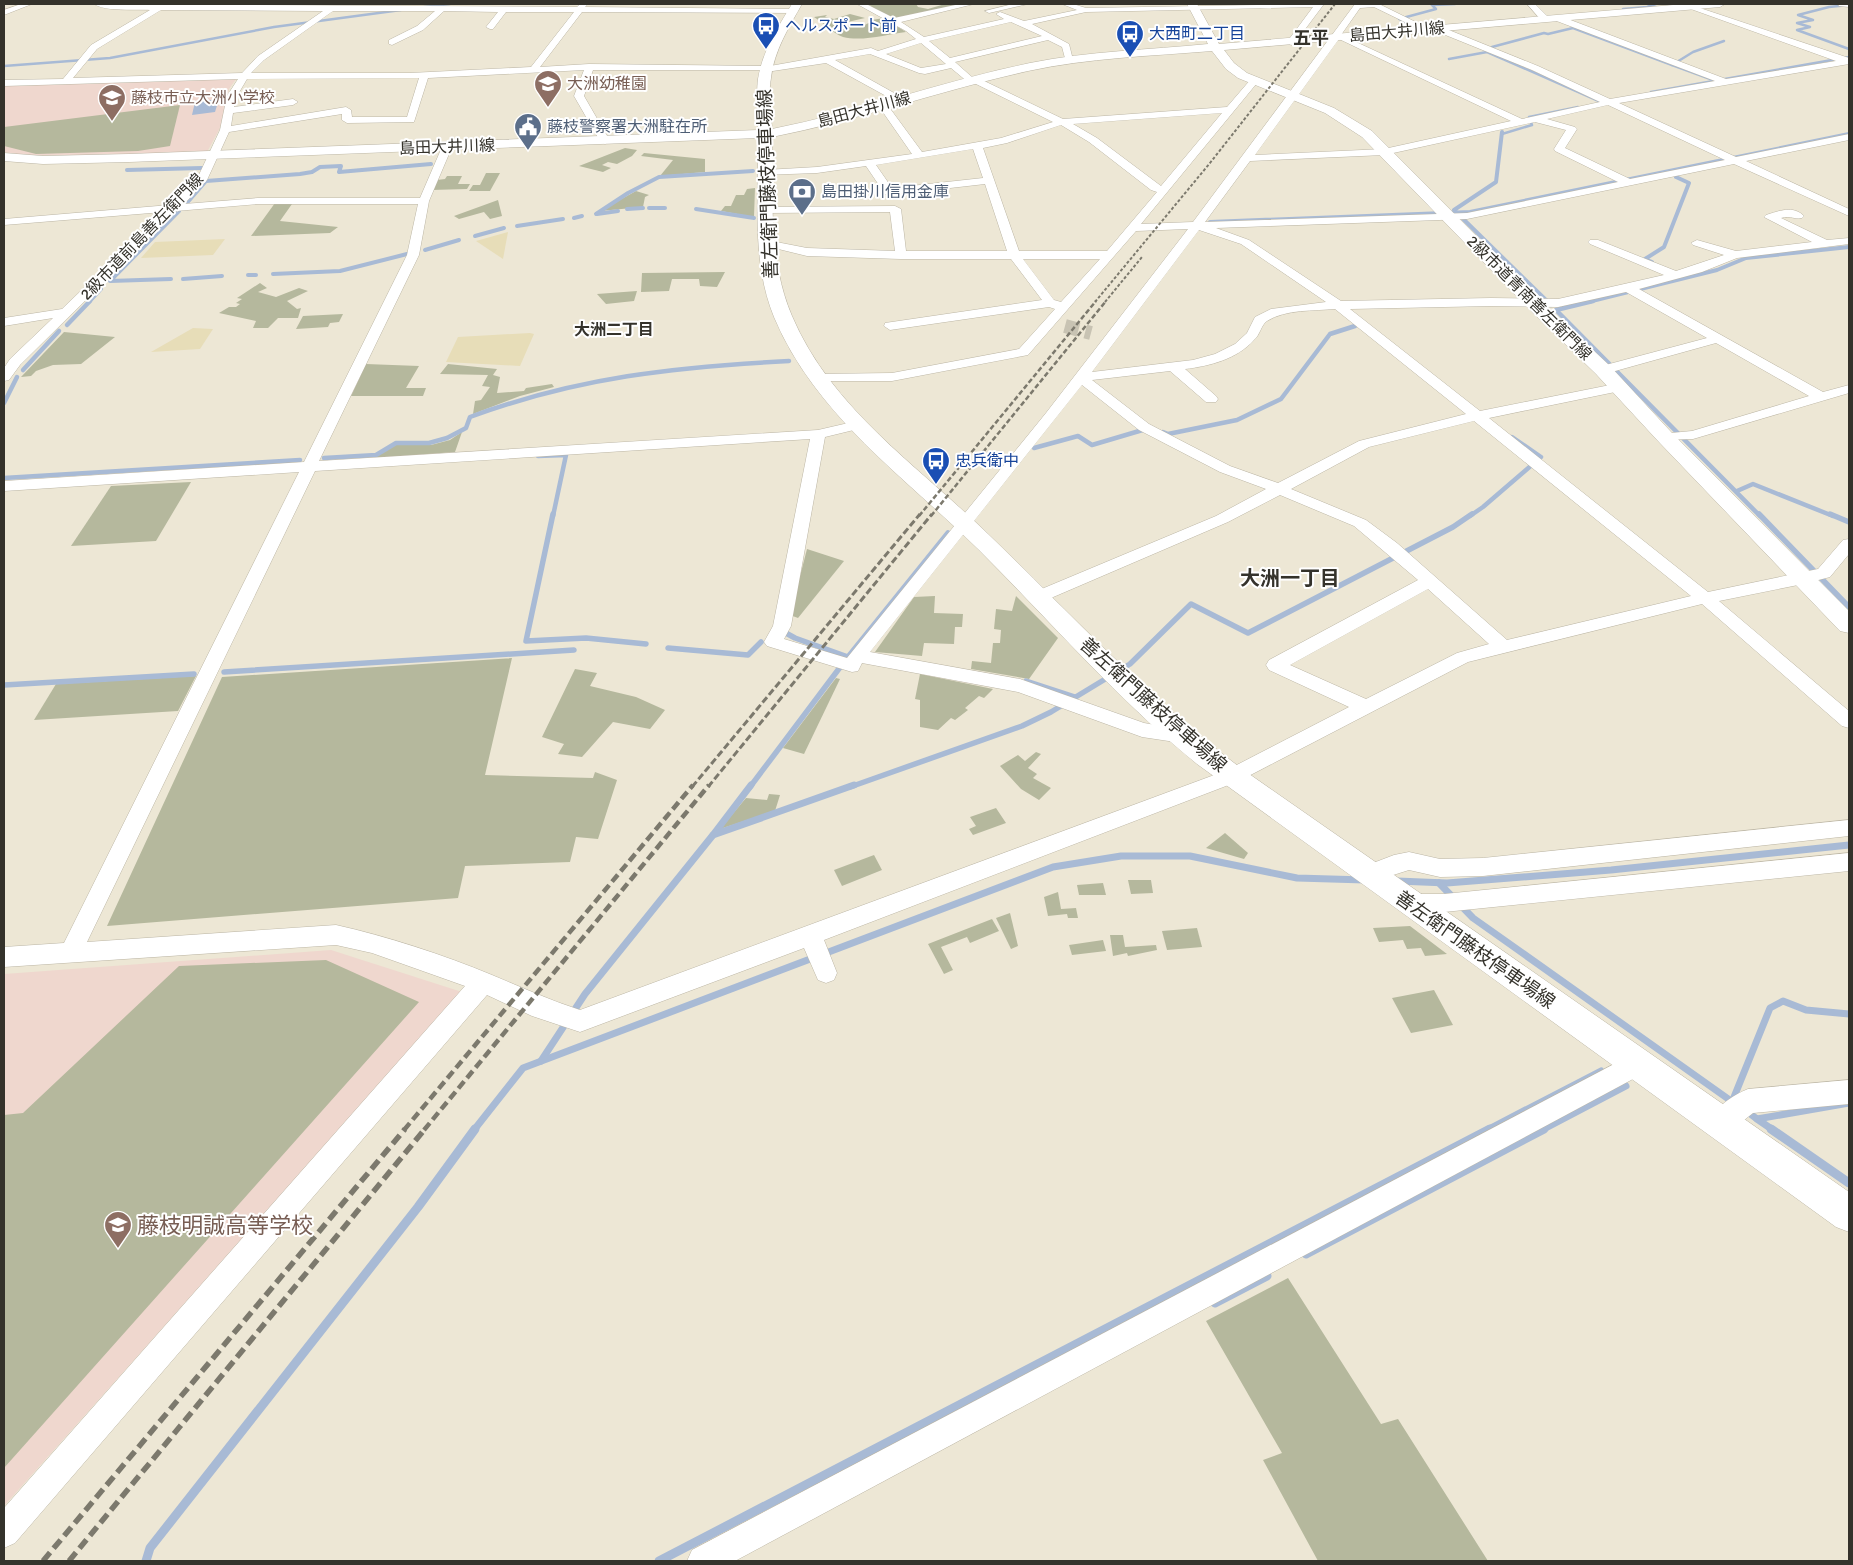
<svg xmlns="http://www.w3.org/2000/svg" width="1853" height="1565" font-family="Signika,'Noto Sans JP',sans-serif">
<rect width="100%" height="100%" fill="#ede7d5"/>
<g fill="#efd7ce">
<path d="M236,79L229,89L220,128L207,152L72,156L23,155L4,152V86Z"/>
<path d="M331,950L462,992L4,1506V974Z"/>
</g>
<g fill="#b5b89d">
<path d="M868,4H916L918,7L928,9L945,4H965L895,19L885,16Z"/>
<path d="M850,14L865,18L839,24L840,26L860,27L871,22L872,20L884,18L906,32C888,34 862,42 843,37C832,33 824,23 814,17L827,15L825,17L834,19Z"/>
<path d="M180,105L170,146L138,151L36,154L4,146V127Z"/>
<path d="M625,148L637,150L632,156L617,164L608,162L602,165L611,168L603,172L579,166Z"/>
<path d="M644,153L705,159V172L660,176L673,160L641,156Z"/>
<path d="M486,173H500L490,191H469L473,185H480Z"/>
<path d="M447,176H462L458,184H470L467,189L431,190L437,180L445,179Z"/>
<path d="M755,188L754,217L721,211L725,206H731L736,195H744L747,189Z"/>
<path d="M636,191L649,195L645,197L643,207L600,211Z"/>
<path d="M498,200L502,216L490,219L484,212L459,219L454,216Z"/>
<path d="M275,203L292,204L280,221L338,227L330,233L251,236Z"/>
<path d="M725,272L717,287L700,286L699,279H672L669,291L641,292L642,273Z"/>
<path d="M260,283L267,288L258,292L276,297L299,288L308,291L287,301L297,309L301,308L298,318H278L268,328H253L256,321L219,313L229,307H236L240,304L236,303L242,299L237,298Z"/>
<path d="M637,291L634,301L606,304L597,294Z"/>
<path d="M343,314L339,322L330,323L328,327L296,329L303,316Z"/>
<path d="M64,332L115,337L81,364L53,365L36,371L31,376L21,377Z"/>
<path d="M366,364L419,366L406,388H426L423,396H351Z"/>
<path d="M448,364L497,369L493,375L500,377L497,393L524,391L526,388L552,384L554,387L520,396L473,414L475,401L481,400L490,387L482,386L488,375L440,374Z"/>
<path d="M462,432L455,452L374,458L395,445H431L450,440Z"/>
<path d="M191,482L156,541L71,546L111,486Z"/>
<path d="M807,549L844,561L798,618L790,615Z"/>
<path d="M935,596L934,613L963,614L962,627H955L954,644L924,643L922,656L875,652L914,597Z"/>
<path d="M1016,596L1058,638L1029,679L971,669L972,661L991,663L993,643H1000L1001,630L994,629L996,609L1012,611Z"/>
<path d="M512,658L485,775L593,778L595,772L617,780L598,839L576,837L570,862L465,866L458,898L107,926L222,677Z"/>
<path d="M575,669L597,673L590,686L636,697L665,710L650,729L613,722L582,757L558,754L564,744L542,737Z"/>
<path d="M920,674L993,689L984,698L979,696L965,708L968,710L955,720L951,718L938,730L920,727V700L915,699Z"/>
<path d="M196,676L178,711L34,720L56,684Z"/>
<path d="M836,678L840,679L804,754L783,748Z"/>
<path d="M1036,752L1041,754L1028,768L1037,774L1033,778L1051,788L1039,800L1021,789L1000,766L1018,755L1025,761Z"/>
<path d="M769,794L780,795L775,811L720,829L746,798L767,800Z"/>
<path d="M996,808L1006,823L973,835L969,829L976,826L970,817Z"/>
<path d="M1225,833L1248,853L1244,859L1206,848Z"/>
<path d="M874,855L882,870L842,886L834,870Z"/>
<path d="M1128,880H1151L1153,893L1131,894Z"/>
<path d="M1103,883L1106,895H1079L1077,885Z"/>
<path d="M1058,892L1061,909L1076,908L1078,918H1068L1067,914L1048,916L1044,897Z"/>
<path d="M1010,913L1018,946L1011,949L996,918Z"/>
<path d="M992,919L999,931L970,943L967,937L941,947L953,970L944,974L928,944Z"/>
<path d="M1410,926L1447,954L1425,956L1421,948L1407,949L1403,940L1379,942L1373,928Z"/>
<path d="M1197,928L1202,947L1167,950L1162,931Z"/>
<path d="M1110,935H1123L1125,947L1156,945L1157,950L1128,956L1127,953L1113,956Z"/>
<path d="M1103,940L1106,951L1072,955L1069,945Z"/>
<path d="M326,960L419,1002L4,1468V1115L23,1113L179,966Z"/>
<path d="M1434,990L1453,1025L1411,1033L1392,998Z"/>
<path d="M1288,1278L1381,1424L1398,1419L1488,1561H1318L1263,1460L1282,1453L1206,1321Z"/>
</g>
<g fill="#e7ddb8">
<path d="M508,232L503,259L476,241Z"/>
<path d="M225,239L213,255L141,258L155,242Z"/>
<path d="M193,328L213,329L200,349L151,352Z"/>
<path d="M530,333L534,334L520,366L446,362L458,337Z"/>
</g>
<path fill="#a8bad5" d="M219,99L215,112L192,115L195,102Z"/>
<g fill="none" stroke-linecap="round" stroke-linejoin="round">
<g stroke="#a8bad5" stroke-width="2.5">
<path d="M1433,5L1455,4"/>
<path d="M1849,5L1829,7L1798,15L1813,20L1797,23L1810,27L1797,30L1849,49"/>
<path d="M424,7L450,4"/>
<path d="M1623,9L1647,7L1656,4"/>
<path d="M1407,28L1415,27L1399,19L1436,9L1431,4"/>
<path d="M1492,47L1544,33L1548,34L1573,28L1672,65"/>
<path d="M1449,59L1487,52L1601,102"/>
<path d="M4,66L110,58L274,27L401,10"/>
<path d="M1713,80L1672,65L1693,52L1724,41"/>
<path d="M1651,92L1849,57"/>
<path d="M1502,134L1532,125L1529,117L1578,107"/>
</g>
<g stroke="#a8bad5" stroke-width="4">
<path d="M1502,132L1496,182L1454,210L1548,302"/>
<path d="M127,170L202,168"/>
<path d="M186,204L206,181L300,174L312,172L320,167L341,166L339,172L431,164"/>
<path d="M649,208H665"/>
<path d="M627,209L643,208"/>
<path d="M696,209L754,218"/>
<path d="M596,214L628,193L659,177L753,171"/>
<path d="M597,214L618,211"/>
<path d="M574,218L582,216"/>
<path d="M1210,222L1470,212L1849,134"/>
<path d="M517,226L563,219"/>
<path d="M475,236L504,228"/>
<path d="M425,250L459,240"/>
<path d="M1652,262L1645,259L1664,247L1689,183L1676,177"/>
<path d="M273,274L340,271L407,254"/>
<path d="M248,275H256"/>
<path d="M171,279L110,281L179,211"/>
<path d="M183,279L222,276"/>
<path d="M89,302L101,289"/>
<path d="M1588,302L1717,270L1746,258L1849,247"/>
</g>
<g stroke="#a8bad5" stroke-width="4.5">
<path d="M1547,301L1551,305"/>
<path d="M1593,301L1556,310L1760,516"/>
<path d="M67,325L90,301"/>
<path d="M23,370L59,331"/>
<path d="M4,403L17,377"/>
<path d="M1163,432L1168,434L1237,420L1281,399L1330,334L1355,326"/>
<path d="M1034,448L1078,436L1092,445L1146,429"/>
<path d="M538,456L566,455L553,516"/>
<path d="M324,458L376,455L396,443H429L447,438L466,428L470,417C578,377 675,367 789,361"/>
<path d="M4,478L300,460"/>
<path d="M1737,491L1753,484L1833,516"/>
<path d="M1470,516L1483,507L1541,457L1512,437"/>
</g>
<g stroke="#a8bad5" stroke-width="5.5">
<path d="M553,514L526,641L586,638L646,644"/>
<path d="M1759,514L1849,607"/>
<path d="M1830,514L1849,522"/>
<path d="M784,632L795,638L848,657L948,533"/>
<path d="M668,648L748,655L761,642"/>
<path d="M224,672L574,650"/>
<path d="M1026,681L1075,697"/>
<path d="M4,685L194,674"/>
<path d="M750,787L844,662"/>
<path d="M850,787L1022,726L1051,712L1130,664L1191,604L1248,633L1453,527L1472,514"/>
</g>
<g stroke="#a8bad5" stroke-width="7">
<path d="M713,835L751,785"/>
<path d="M1397,881L1447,883L1611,870L1849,845"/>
<path d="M1439,883L1473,918L1734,1103"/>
<path d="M541,1061L585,994L713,835L854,785"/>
<path d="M1732,1102L1770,1008L1783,1001L1806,1010L1849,1014"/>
<path d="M1745,1110L1757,1119L1849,1103"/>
<path d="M1757,1119L1773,1130"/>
<path d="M474,1130L523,1068L1053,867L1121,856H1190L1297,878L1365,880"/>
<path d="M1487,1130L1601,1071"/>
<path d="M1542,1130L1626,1086"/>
</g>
<g stroke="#a8bad5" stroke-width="9">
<path d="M1771,1129L1849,1183"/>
<path d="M1306,1254L1544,1129"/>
<path d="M1215,1303L1267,1276"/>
<path d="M146,1561L150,1548L418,1207L475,1129"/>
<path d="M659,1561L1490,1129"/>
</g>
<path stroke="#c8c3b3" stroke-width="14" stroke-dasharray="14 7" stroke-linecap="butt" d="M1065,326L1091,333"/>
<defs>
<g id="street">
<path d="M21,4H32L4,15V10Z"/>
<path d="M94,4L577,7L580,4H588L585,7L793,9L797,11L793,13L582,12L540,67L589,64L770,66L871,48L878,51L916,39L906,31L857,4H866L894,18L960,4H974L901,22L924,37L1004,19L996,14L1000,12L1024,21L1077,10L1062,4H1073L1086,8L1324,4L1294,44L1291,45L1287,42L1313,7L1086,12L1032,24L1069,44L1073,60L1072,62H1066L1062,47L1048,40L955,62L973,78H978L1063,119L1227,107L1251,79H1257V83L1141,224L1193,222L1355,4H1379L1430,29L1423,31L1374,7L1360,8L1341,35L1522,119L1600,102L1532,70L1433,30V26H1439L1538,66L1610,99L1715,81L1554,20V16H1560L1726,79L1836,61L1677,4H1688L1849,58V64L1619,103L1736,157L1849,134V140L1746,161L1849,209V216L1734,164L1467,219L1216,228L1249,240L1341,301L1491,298L1558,299L1664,275L1590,244L1588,242L1590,240H1598L1676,271L1724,255L1693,245L1691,243L1697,240L1736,251L1812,242L1764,217L1766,215C1779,211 1793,205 1804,216L1802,218C1794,220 1792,215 1781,218L1827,240L1849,238V244L1737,258L1702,272L1639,289L1823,392L1849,385V393L1693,439L1660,440L1658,437L1660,434L1692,431L1809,396L1716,343L1608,373H1598L1596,370L1598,367L1707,338L1626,292L1558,307L1491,306L1350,309L1480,411L1620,383L1625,384L1627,387L1625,390L1620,391L1489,418L1708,592L1818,569L1843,540L1849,539V554L1830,577L1803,584L1719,601L1849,711V728L1842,726L1702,604L1468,662L1239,781L824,940L837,973L834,980L826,983L818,980L804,948L580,1032L532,1016L487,995L15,1543L4,1548V1508L465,986L372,953L336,945L4,967V947L64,943L299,472L4,491V481L304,462L407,255L418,204H258L176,211L20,365L9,380L4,381V368L10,359L53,318L4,326V318L62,309L163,212L4,225V219L170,205L197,179L220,130L227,96L238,79L4,86V80L63,79L91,45L150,10C136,9 105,12 94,4ZM161,10L323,11L258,56L242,73L73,78L97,49ZM333,11H435L417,26L389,40V44L392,45L423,30L444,11L498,12L486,27L490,29H493L506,12H574L531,67L410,73H251L264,60ZM1011,22L1042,36L950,58L929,41ZM1339,39L1511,121L1384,149L1255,155ZM921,43L946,64L921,68L886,54ZM870,54L919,73L925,74L951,68L969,83H974L1053,122L1001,138L922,152L886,103L883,102L878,105L912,154L817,167L765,170L761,171L760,173L761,175L817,173L866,166L885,194L889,195L985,184L1007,251H906L901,209L895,206L766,207L760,210L766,213L890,212L895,251L807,248L766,240L760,243L762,245L807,256L901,259H1011L1042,300L885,323L884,326L890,330L1049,307L1055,309L1019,349L892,373L819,374L814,375L812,378L814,381H892L1028,355L1136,231L1188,229L1046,413L847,658L784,639L791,626L825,437L862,428L864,425L862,422L857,421L818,430L319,461L419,255L429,201L452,147L447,144L442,147L420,198H258L184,204L207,180L229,132L342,114V120L347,123L414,122L428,78L584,70L574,96L600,141L605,144L610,141L584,96L593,70H762L766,72L826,63L897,102H903V98L835,60ZM419,78L407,117H352L351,110L346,107L231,126L233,113L293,105L298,102L293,99L234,107L237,96L247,79ZM1608,105L1725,160L1630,179L1565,148L1577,129L1575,127L1547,119ZM1222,113L1161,186L1097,138L1073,124ZM1535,122L1566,130L1554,149L1555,151L1618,182L1467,213L1205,222L1250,161L1384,155ZM1061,125L1089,142L1151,190L1157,192L1107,251H1019L983,148L1007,143ZM973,149L983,178L892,188L876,165ZM1199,230L1241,244L1326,302L1271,309L1255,317L1247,333L1235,344L1215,354L1193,360L1092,372ZM1023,259H1100L1061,302L1054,300ZM1335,309L1466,414L1359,441L1278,483L1230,466L1149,424L1092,380L1170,371L1206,402H1216L1218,399L1216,396L1185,369C1210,366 1237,359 1254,340C1260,335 1261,325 1267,321C1286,309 1314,311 1335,309ZM1082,385L1139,430L1220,472L1266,489L1216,516L1032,593L1029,597L1032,601L1038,603L1044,601L1228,522L1280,495L1354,526L1418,580L1269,660L1266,665L1269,670L1349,707L1225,771L580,1010C549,1000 521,987 492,975C444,955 386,936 336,925L87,942L315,471L810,439L773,626L764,642L767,646L852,672L858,671L862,663L1018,692L1142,737L1182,743L1189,741L1192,736L1189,731L1144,723L1020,679L870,652ZM1474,421L1691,596L1507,640L1397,543L1366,520L1291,489L1369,447ZM1428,589L1489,644L1457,653L1366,699L1290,665Z"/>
<path d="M1013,4H1028L989,13L985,11Z"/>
<path d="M1527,4H1535L1548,17V21H1542Z"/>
<path d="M1838,4H1849V7L1839,6Z"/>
<path d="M1849,820V836L1483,876L1440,877L1409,870L1368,883L1360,880L1357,874L1360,868L1394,855L1409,852L1440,859L1483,858Z"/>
<path d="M1849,853V871L1444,912H1410L1402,910L1399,903L1402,896L1410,894H1444Z"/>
<path d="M1637,1052L1646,1056L1649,1064L1646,1072L735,1561H687L692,1550Z"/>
<path d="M1849,1080V1104L1753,1113L1729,1132L1720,1135L1711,1132L1707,1123C1714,1108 1733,1095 1748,1089Z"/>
</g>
<path id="secondary" d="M792,4H802C789,27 774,51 771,78C768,94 771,112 772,129C859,112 943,81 1030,63C1089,51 1149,50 1208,44L1187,4H1197L1219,44L1685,4H1725L1720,7L1224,50L1234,63L1247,73L1334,108L1372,131L1540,300L1610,366L1672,433L1849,611V633L1840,631L1658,441L1596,374L1528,308L1362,137L1325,113L1238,78L1226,69L1212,51C1151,56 1088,58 1028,71C942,90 859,120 772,137C773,197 768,260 792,316C831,408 917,465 987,533C1070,613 1149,699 1242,769L1849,1192V1232L1836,1227L1197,764C1118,700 1051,622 979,550C906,478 815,415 774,317C751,261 759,198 758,138L129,162L43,164L4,161V153L43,156L129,154L758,130C758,114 756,95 758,79C762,52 778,27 792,4Z"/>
</defs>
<use href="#street" stroke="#bcb6a5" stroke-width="1"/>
<use href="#secondary" stroke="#bcb6a5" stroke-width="1"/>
<use href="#street" fill="#fff" fill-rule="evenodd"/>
<use href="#secondary" fill="#fff" fill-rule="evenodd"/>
<g stroke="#7c796d" stroke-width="2" stroke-dasharray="3 2" stroke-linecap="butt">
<path d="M1095,302L1210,163L1335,4"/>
<path d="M1105,302L1142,257"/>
</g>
<g stroke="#7c796d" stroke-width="2.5" stroke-dasharray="5 2.5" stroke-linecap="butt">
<path d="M919,516L1096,301"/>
<path d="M931,516L1106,301"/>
</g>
<g stroke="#7c796d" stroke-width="3" stroke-dasharray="7 3" stroke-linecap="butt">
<path d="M692,787L920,514"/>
<path d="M708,787L932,514"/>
</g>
<g stroke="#7c796d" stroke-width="4.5" stroke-dasharray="9 4.5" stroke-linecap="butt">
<path d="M404,1130L693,785"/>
<path d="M424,1130L709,785"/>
</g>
<g stroke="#7c796d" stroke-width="5.5" stroke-dasharray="11 5.5" stroke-linecap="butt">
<path d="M43,1561L405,1129"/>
<path d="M69,1561L425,1129"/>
</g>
</g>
<defs>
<symbol id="bus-pin" viewBox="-11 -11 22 30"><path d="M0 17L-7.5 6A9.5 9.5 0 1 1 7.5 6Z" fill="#1a4fb4" stroke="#fff"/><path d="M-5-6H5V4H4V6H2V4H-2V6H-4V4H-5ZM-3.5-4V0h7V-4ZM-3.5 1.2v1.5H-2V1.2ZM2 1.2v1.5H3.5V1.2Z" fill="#fff"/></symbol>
<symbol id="school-pin" viewBox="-11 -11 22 30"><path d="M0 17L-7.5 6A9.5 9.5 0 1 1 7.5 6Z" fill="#8d6e63" stroke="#fff"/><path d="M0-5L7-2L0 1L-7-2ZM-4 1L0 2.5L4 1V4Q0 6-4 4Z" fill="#fff"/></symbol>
<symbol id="civic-pin" viewBox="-11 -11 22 30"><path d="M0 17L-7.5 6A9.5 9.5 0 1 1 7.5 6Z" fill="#5c6f8a" stroke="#fff"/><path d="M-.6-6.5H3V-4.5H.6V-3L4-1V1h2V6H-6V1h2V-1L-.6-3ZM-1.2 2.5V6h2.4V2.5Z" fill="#fff"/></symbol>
<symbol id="bank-pin" viewBox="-11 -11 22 30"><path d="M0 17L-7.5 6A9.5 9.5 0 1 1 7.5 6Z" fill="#5c6f8a" stroke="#fff"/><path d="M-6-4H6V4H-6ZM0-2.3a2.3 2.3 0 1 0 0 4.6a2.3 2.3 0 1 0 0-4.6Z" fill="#fff"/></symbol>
</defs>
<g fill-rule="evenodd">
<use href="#bus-pin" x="750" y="10" width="32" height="43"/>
<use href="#bus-pin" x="1114" y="18" width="32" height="43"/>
<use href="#school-pin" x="532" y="68" width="32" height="43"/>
<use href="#school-pin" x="96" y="82" width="32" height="43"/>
<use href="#civic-pin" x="512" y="111" width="32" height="43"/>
<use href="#bank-pin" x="786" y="176" width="32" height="43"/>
<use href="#bus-pin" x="920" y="445" width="32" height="43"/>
<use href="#school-pin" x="102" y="1209" width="32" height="43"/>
</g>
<g text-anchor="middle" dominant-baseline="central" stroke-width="4" stroke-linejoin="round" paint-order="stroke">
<g font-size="16" fill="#164399" stroke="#fff" text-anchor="start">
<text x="785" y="26">ヘルスポート前</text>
<text x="1149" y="34">大西町二丁目</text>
<text x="955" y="461">忠兵衛中</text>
</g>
<g font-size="16" fill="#34322b" stroke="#fff">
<text transform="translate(1397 32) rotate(-5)">島田大井川線</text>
<text transform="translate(864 110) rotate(-15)">島田大井川線</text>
<text transform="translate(447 147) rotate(-2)">島田大井川線</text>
<text transform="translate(142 237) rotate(-46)">2級市道前島善左衛門線</text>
<text transform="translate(1529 298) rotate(45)">2級市道青南善左衛門線</text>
</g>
<g font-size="16" fill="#785e54" stroke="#fff" text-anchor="start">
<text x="567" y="84">大洲幼稚園</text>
<text x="131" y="98">藤枝市立大洲小学校</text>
</g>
<g font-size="16" fill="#4e5e75" stroke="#fff" text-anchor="start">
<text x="547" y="127">藤枝警察署大洲駐在所</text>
<text x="821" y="192">島田掛川信用金庫</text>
</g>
<g font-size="16" font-weight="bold" fill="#34322b" stroke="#fff">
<text x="614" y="330">大洲二丁目</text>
</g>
<g font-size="18" font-weight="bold" fill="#34322b" stroke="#fff">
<text x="1311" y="38">五平</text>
</g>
<g font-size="19" fill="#34322b" stroke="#fff">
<text transform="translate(768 184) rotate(-92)">善左衛門藤枝停車場線</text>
<text transform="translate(1153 705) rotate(42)">善左衛門藤枝停車場線</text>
<text transform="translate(1475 950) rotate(35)">善左衛門藤枝停車場線</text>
</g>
<g font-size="20" font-weight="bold" fill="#34322b" stroke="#fff">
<text x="1290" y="578">大洲一丁目</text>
</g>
<g font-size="22" fill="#785e54" stroke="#fff" text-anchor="start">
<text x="137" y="1225">藤枝明誠高等学校</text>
</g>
</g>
<rect width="1853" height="1565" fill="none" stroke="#34322b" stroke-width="10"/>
</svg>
